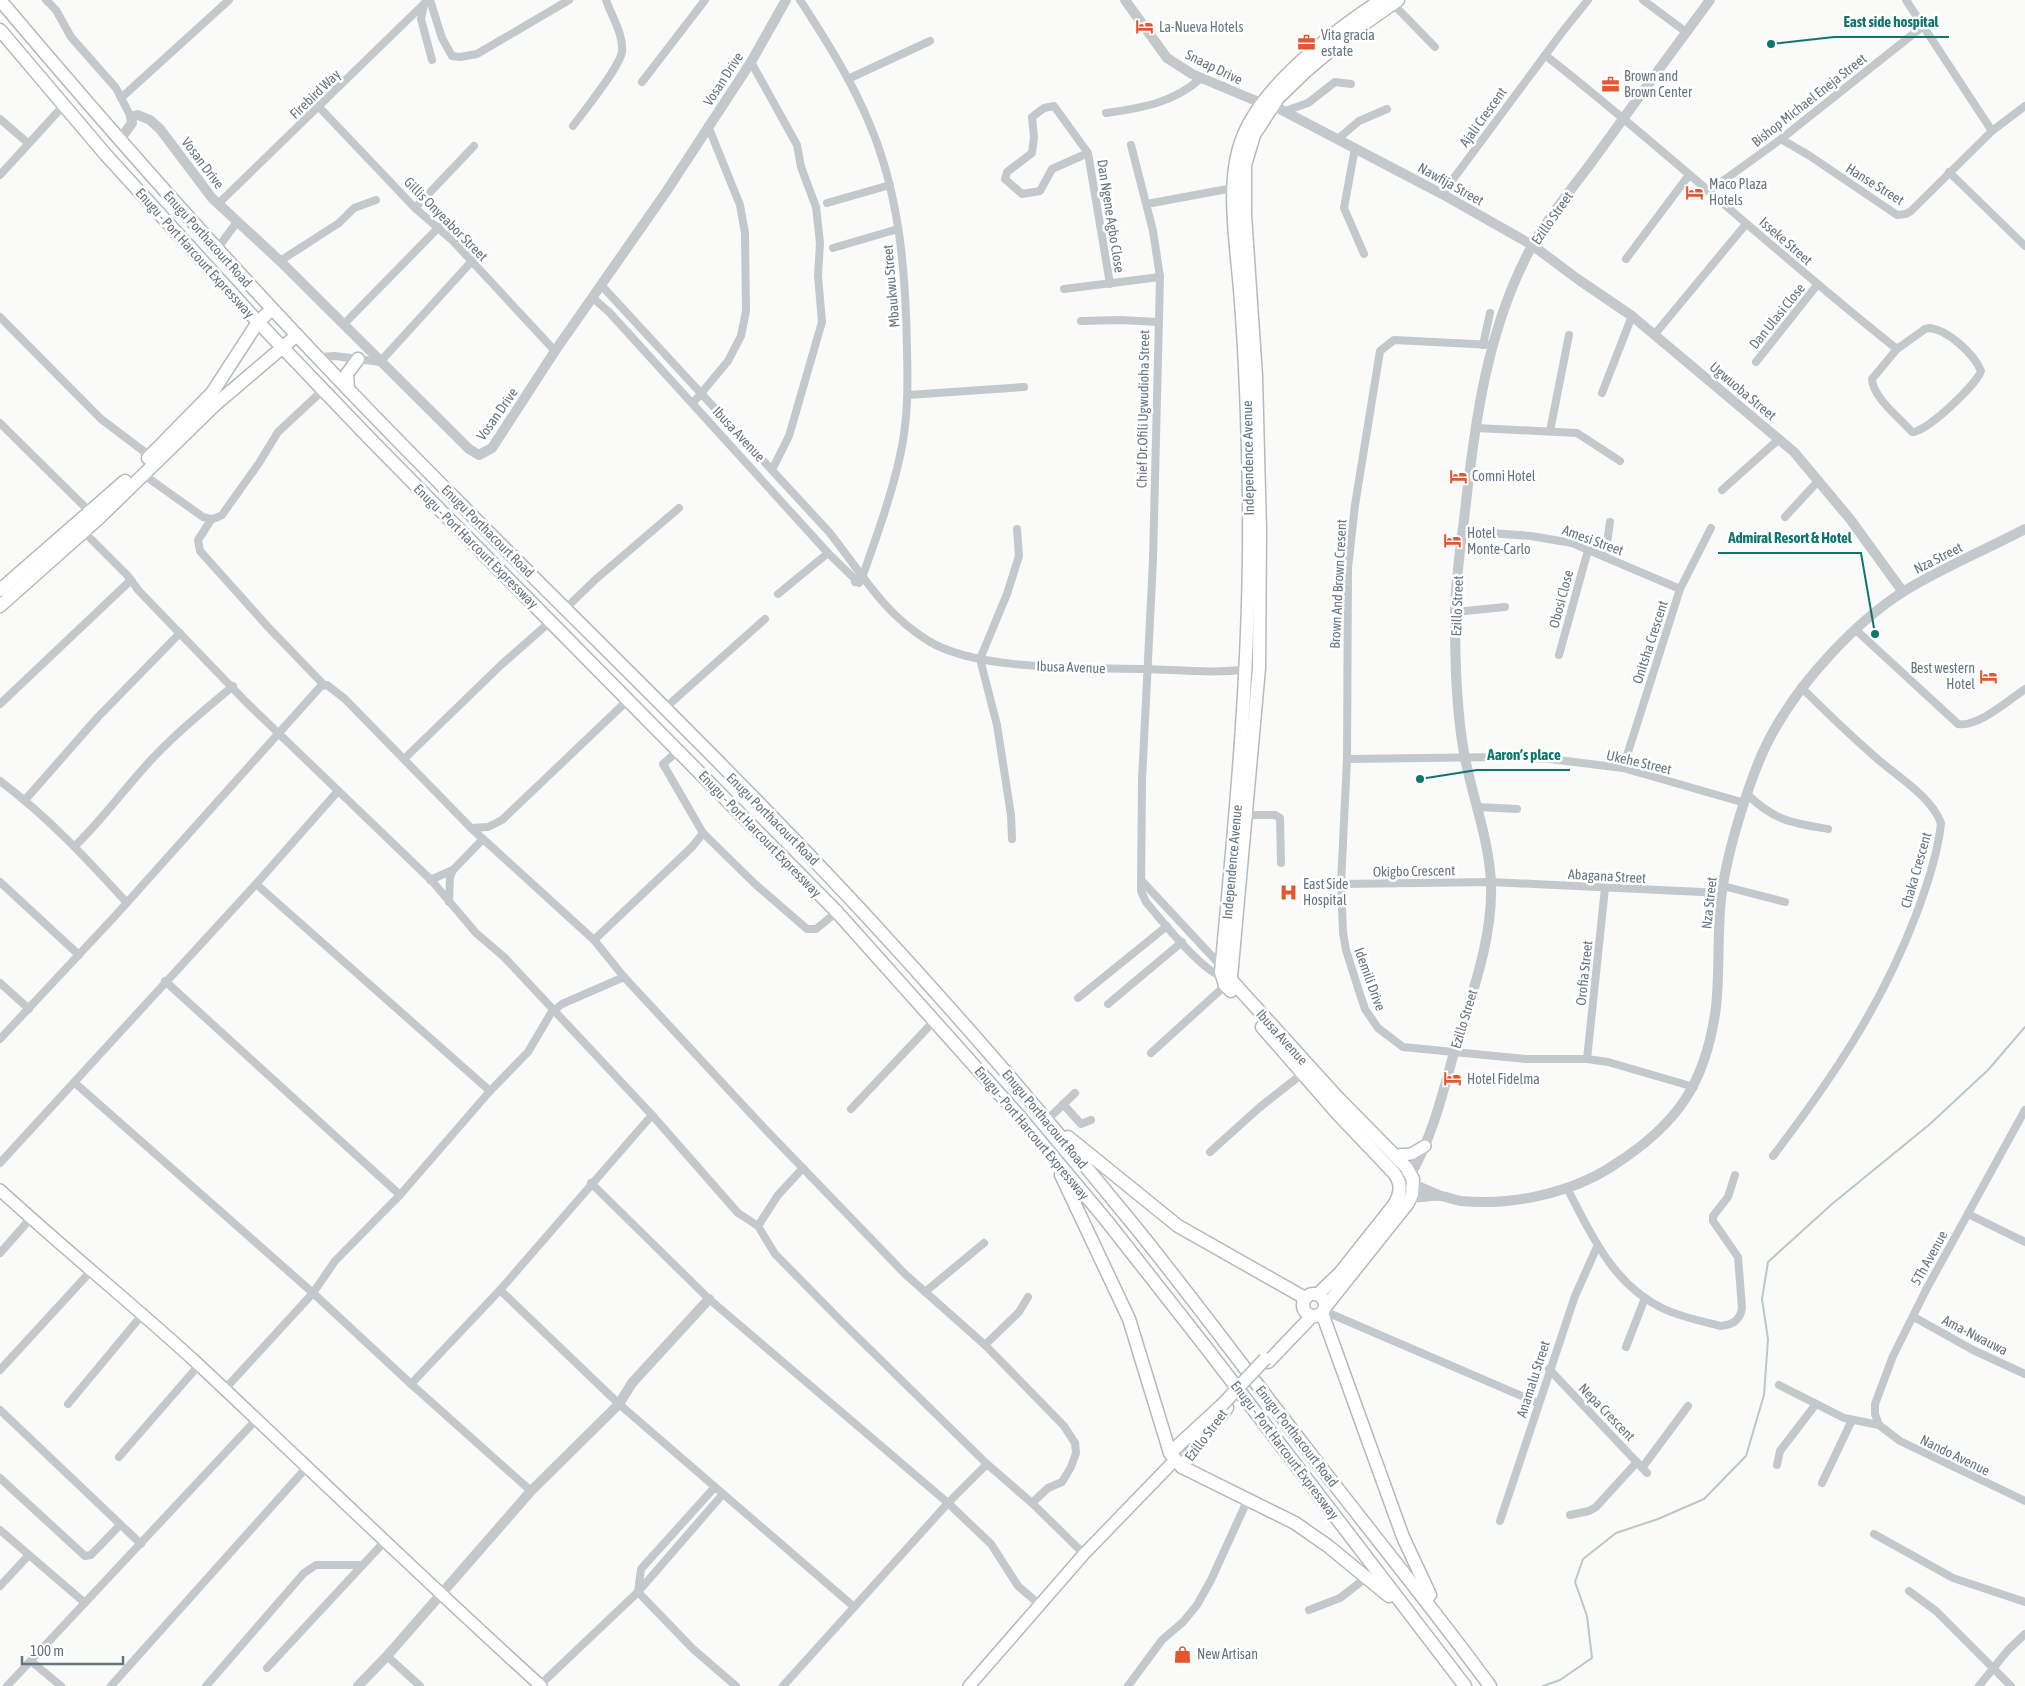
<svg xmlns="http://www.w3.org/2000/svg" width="2025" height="1686" font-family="'Asap Condensed',sans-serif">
<rect width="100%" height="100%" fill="#fafaf8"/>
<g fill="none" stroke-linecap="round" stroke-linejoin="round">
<path stroke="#bbc7cb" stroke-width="2" d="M1543,1686L1560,1680L1592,1658L1587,1616L1575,1582L1583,1559L1616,1533L1658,1519L1704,1499L1746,1456L1764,1395L1768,1339L1762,1299L1768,1262L1832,1204L1930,1124L1988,1070L2025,1027"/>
<defs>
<g id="secondary">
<path d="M1395,1155L1411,1154L1425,1146"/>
<path d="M0,1190C65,1250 134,1305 199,1365C313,1472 425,1581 541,1686"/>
<path d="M969,1686L1084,1554L1175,1460"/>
</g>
<g id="primary">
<path d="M148,458L212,393L258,322L272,309"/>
<path d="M0,590L125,481"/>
<path d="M0,606L99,518L216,404L297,335"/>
<path d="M1231,991L1225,985L1221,972C1236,814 1251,658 1249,500C1248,434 1246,368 1241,302C1238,254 1225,187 1241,142C1260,86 1333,32 1381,0"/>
<path d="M1262,1027L1337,1113L1394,1173C1402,1184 1401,1193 1394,1205L1340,1273L1318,1294"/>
<circle cx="1314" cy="1305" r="11"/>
<path d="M1326,1306L1408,1203L1412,1194L1413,1179L1406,1167L1338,1098L1232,981L1231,977L1259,668L1260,531L1256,376L1245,215V165L1254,135L1278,98L1306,71L1350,34L1398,0"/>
<path d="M1268,1362L1312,1316"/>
<path d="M1222,1405L1170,1453L1182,1467L1205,1433L1227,1408"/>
</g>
<g id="trunk">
<path d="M0,0C112,133 227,263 347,388C519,568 702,738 871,921C963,1021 1052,1124 1137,1229C1194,1300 1248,1373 1303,1444C1365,1525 1430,1604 1490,1686"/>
<path d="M0,30L106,155L258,322L375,444L837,912L1020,1117L1106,1220L1208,1350L1465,1686"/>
<path d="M348,389L347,374L358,359"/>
<path d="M1068,1137L1178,1226L1305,1298"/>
<path d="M1061,1175L1129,1319L1170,1453"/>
<path d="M1322,1313L1403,1537L1430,1595"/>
<path d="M1182,1467L1295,1523L1328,1546L1389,1596"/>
</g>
</defs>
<use href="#secondary" stroke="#b3babf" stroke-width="14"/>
<use href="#primary" stroke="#b5babe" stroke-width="15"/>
<use href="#trunk" stroke="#b4b9bd" stroke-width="15"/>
<g stroke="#c3c8cc" stroke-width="8">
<path d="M46,0L56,10L71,37L116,88L131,117"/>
<path d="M430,0L442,38L452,56L460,57L477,54L569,0"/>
<path d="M800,0C826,40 852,81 870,125C900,196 906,275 907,351C908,386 908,421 900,456C891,497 877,535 863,575L855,582"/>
<path d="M1643,0L1686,32"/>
<path d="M1906,0L1992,131"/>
<path d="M424,4L421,19L432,60"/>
<path d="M1393,4L1435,47"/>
<path d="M1545,55C1665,149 1777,254 1897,349"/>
<path d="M751,62L797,145L801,167L816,207L820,243L818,276L822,322L789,436L772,470"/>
<path d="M848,79L930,41"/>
<path d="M642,82L705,0"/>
<path d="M121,98L229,0"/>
<path d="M319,107L415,208L453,241L555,351"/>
<path d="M1285,111L1308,103L1335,82L1351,84"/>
<path d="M1106,113C1141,108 1174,103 1201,78"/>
<path d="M0,119L28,143"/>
<path d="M573,126C584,111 619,68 622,52C624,35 611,15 606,0"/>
<path d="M1339,138L1359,121L1387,109"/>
<path d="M1781,139L1810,156L1897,215L1906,214L1911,211L1992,131L2025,106"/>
<path d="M1131,145L1153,231L1160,277L1153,560L1142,780L1141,891L1146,902C1160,919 1204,974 1224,977"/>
<path d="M1355,148L1344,208L1364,254"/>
<path d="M1088,153L1052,169L1040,191L1022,194L1005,179L1007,172L1032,153L1034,137L1032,117L1044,108L1054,106L1088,153L1110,284"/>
<path d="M1949,172L2025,246"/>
<path d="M0,175L64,105"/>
<path d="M1709,191L1781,139L1922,27"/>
<path d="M1442,194L1563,31L1588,0"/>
<path d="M827,203L890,185"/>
<path d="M1152,203L1233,188"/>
<path d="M218,204L428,0"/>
<path d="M415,208L474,146"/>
<path d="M833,248L898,229"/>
<path d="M217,249L237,222"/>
<path d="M1626,259L1689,175"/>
<path d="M280,261L339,223L354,208L376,200"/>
<path d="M602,286L829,532C861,572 882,612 927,640C977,672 1087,667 1146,669C1180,670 1215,674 1248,669"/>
<path d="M1064,289L1160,277"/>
<path d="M593,298L609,312L828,553L859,583"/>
<path d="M0,317L101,419L150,456"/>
<path d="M1081,321L1120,320L1158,322"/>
<path d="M344,324L439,227"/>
<path d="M1930,328C1948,330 1974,354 1981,371C1976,385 1927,432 1912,432C1900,418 1873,398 1872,379L1897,349L1925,329Z"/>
<path d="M1655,334L1746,224"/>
<path d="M1483,345L1490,313"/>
<path d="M1493,345L1394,340L1380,351L1355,505L1348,568L1347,759L1501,757L1550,759L1623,768L1745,803"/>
<path d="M319,357L335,356L380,362L472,261"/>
<path d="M1756,362L1817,285"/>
<path d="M1602,393L1632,316"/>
<path d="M908,395L1024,387"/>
<path d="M693,403L728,361L741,336L746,311L745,233L740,205L708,126"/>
<path d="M0,423L91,513"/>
<path d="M1477,428L1577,433L1620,461"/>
<path d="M1550,431L1569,335"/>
<path d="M144,475L203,517C211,520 215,519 222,515L259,463L278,432L322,391"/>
<path d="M1722,490L1779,439"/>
<path d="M1785,517L1819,480"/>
<path d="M211,520L198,540L200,551L268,627L324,685"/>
<path d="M81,529L127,575L139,591L246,702L432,881L476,933L504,957L652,1115L738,1213L758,1226L775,1254L842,1322L987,1464L1032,1503L1084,1554"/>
<path d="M1463,531L1531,536L1572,543L1680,589"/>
<path d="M1605,557L1610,522"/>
<path d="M778,594L828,553"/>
<path d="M565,609L596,579L679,508"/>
<path d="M1455,612L1505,607"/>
<path d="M1856,630L1958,724C1977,728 2009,700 2025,689"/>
<path d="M1559,655L1588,550"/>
<path d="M0,704L131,580"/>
<path d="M664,709L765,619"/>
<path d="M404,759L501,665L551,621"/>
<path d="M1347,759L1341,884L1343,932L1346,950L1359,991L1365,1009L1378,1028L1403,1047L1526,1059H1587L1608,1062L1694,1087"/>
<path d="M1623,768L1680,589L1711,528"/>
<path d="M0,781C48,817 87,859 127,903"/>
<path d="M1748,795C1775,821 1792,823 1828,829"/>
<path d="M25,800L98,717L180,633"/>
<path d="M1478,807L1517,809"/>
<path d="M1246,815H1275L1280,818L1281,863"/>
<path d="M471,828L488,827L502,820L629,699"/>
<path d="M703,833L754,883L807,929H816L837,912"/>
<path d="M1012,839L1011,815L997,725L980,659L1007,594L1019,556L1017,529"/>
<path d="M75,846C99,823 119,796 142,770C169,739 201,713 233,686"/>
<path d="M430,880L453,870L483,839"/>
<path d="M1142,881L1222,967"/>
<path d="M0,882L79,955"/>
<path d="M256,884L490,1091"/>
<path d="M1341,884L1491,882L1722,893"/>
<path d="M1723,886L1785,902"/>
<path d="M449,902L450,877L453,870"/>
<path d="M594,940L692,847L703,833L663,764L679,750"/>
<path d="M165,981L400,1195"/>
<path d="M0,983L29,1009"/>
<path d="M1078,998L1167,926"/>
<path d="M1108,1004L1182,942"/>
<path d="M0,1039L115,916L321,686L327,685L345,699L471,828L594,940L624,977L766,1130L905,1274L985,1345L1064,1426L1075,1443L1076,1453L1071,1467L1062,1482L1048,1488L1032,1503"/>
<path d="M1151,1053L1227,984"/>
<path d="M1587,1059L1605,888"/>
<path d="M75,1083L313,1293L411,1384"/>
<path d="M1063,1104L1081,1124L1091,1120"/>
<path d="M851,1109L935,1020"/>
<path d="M2025,1110L1927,1288L1893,1356L1875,1404V1414L1879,1425L1900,1441L2025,1501"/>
<path d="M1047,1120L1075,1093"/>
<path d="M1210,1152L1260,1107L1302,1074"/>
<path d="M1773,1156C1831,1080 1882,1005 1916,915C1927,886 1938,854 1941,823C1930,795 1896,776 1874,756C1849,734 1825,711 1801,687"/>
<path d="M0,1163L256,884L338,791"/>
<path d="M591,1183L709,1299L948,1503L991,1544L1018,1586L1039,1604"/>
<path d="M1567,1188C1592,1236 1613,1285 1664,1309C1682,1317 1701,1321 1720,1326C1732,1325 1740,1321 1742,1308L1738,1257L1713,1221V1216L1728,1197L1735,1175"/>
<path d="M1968,1214L2025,1242"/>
<path d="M758,1226L778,1195L803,1168"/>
<path d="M0,1253L31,1218"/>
<path d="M500,1290L619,1404L853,1606"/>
<path d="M925,1292L984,1243"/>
<path d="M1324,1311L1538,1403"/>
<path d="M1914,1317L1973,1350L2025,1374"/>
<path d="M985,1345L1019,1312L1028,1297"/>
<path d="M1626,1347L1645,1298"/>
<path d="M1549,1369L1647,1473"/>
<path d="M0,1370L91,1271"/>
<path d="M1779,1385L1844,1418L1879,1425"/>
<path d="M224,1390L313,1293L335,1261L400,1195L490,1091L528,1052L551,1013L562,1004L624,977"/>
<path d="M68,1404L142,1315"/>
<path d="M0,1410L141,1544"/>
<path d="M119,1457L199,1365"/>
<path d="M1777,1465L1780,1451L1816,1404"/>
<path d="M1642,1468L1688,1406"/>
<path d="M0,1478L85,1556L91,1555L120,1525"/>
<path d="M1822,1483L1852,1420"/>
<path d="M714,1488L641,1569L638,1592L693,1649L736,1686"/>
<path d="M531,1491L411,1384L500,1290L652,1115"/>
<path d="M1570,1515L1589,1511L1596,1507L1637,1462"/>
<path d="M1500,1521L1575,1296L1597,1247"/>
<path d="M0,1530L85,1603"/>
<path d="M1874,1534L1953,1578L2025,1602"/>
<path d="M0,1586L28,1556"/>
<path d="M1909,1591L1936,1611L2011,1686"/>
<path d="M1309,1610L1340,1598L1367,1577"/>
<path d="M387,1656L420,1686"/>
<path d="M31,1661L61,1686"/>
<path d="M267,1668L386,1540"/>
<path d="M540,1685L638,1592L722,1495"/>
<path d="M7,1686L256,1420"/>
<path d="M111,1686L307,1467"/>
<path d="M206,1686L304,1573L316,1565H362"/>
<path d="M783,1686L948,1503L987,1464"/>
<path d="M1128,1686L1162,1640L1183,1622L1197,1605L1211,1580L1248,1499"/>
<path d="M1979,1686L2008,1650L2025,1634"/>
</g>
<g stroke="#c3c8cc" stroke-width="10">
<path d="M1125,0L1167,58L1192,74L1261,103"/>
<path d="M1272,105L1442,194L1532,245L1579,280L1632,316L1794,452L1850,519L1903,592"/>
<path d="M119,141L132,123L131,117L138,115L150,120L160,129L212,198L280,261L469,449L479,455L492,448L555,351L666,192L751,62L786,0"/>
<path d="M1406,1176L1411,1174C1433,1135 1443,1092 1455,1049C1471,996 1493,940 1491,883C1489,838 1472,797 1464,753C1456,708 1455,661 1455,615C1455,583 1460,552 1464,520C1474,428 1486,329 1532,246C1548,217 1571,190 1591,163C1630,109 1670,54 1710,0"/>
<path d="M1406,1184H1413L1439,1195"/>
<path d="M1405,1197C1417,1199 1429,1195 1441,1196C1448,1197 1454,1200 1461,1201C1512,1206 1572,1193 1614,1165C1678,1124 1706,1083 1716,1007C1720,971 1717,935 1721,899C1726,854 1751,771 1773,732C1801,681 1856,621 1906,590C1944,567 1985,550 2025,529"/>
<path d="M358,1686L387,1656L531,1491L619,1404L632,1383L709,1299"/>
</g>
<use href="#secondary" stroke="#fff" stroke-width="11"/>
<use href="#primary" stroke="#fff" stroke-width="12"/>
<use href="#trunk" stroke="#fff" stroke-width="12"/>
<defs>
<path id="primary-bridge" d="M1222,1405L1265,1359"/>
</defs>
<use href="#primary-bridge" stroke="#b5babe" stroke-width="15" stroke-linecap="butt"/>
<use href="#primary-bridge" stroke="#fff" stroke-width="12"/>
</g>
<defs>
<symbol id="hotel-bare" viewBox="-9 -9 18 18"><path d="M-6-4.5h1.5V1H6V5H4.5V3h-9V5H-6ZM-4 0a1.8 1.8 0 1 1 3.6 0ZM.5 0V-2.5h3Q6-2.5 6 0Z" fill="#e4572e" stroke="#fff" stroke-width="2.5" paint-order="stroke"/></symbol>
<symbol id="office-bare" viewBox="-9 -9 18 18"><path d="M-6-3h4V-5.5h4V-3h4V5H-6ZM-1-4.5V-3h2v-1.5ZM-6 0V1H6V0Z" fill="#e4572e" stroke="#fff" stroke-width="2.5" paint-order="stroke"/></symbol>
<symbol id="hospital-bare" viewBox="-9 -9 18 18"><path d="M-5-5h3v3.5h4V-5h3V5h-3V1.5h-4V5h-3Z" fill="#e4572e" stroke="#fff" stroke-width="2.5" paint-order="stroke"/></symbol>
<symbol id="shop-bare" viewBox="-9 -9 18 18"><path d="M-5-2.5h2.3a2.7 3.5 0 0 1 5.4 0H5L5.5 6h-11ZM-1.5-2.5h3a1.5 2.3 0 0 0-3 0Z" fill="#e4572e" stroke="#fff" stroke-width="2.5" paint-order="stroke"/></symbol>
</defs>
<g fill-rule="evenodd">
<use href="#hotel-bare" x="1132" y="14" width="25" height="25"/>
<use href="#office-bare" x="1294" y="30" width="25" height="25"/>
<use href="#office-bare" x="1598" y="72" width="25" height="25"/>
<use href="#hotel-bare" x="1682" y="180" width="25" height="25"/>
<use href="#hotel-bare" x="1446" y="464" width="25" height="25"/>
<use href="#hotel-bare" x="1440" y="528" width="25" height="25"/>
<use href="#hotel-bare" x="1976" y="664" width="25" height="25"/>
<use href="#hospital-bare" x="1276" y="880" width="25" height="25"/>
<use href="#hotel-bare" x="1440" y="1066" width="25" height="25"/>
<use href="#shop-bare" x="1170" y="1642" width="25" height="25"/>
</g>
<g text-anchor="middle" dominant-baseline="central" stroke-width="5" stroke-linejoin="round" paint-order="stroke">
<g font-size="14" fill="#657683" stroke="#fff" text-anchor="start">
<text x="1159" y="27">La-Nueva Hotels</text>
<text x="1321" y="35">Vita gracia<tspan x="1321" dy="16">estate</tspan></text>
<text x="1624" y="76">Brown and<tspan x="1624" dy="16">Brown Center</tspan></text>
<text x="1709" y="184">Maco Plaza<tspan x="1709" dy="16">Hotels</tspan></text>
<text x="1472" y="476">Comni Hotel</text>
<text x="1467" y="533">Hotel<tspan x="1467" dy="16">Monte-Carlo</tspan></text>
<text x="1975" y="668" text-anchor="end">Best western<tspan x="1975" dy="16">Hotel</tspan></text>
<text x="1303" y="884">East Side<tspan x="1303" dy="16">Hospital</tspan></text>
<text x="1467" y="1079">Hotel Fidelma</text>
<text x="1197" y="1654">New Artisan</text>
</g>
<g font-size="14" fill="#657683" stroke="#fff">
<text transform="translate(1214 67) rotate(26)">Snaap Drive</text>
<text transform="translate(723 79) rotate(-57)">Vosan Drive</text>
<text transform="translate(315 94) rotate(-44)">Firebird Way</text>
<text transform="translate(1809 100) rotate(-38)">Bishop Michael Eneja Street</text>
<text transform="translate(1483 117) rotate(-54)">Ajali Crescent</text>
<text transform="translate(203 163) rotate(53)">Vosan Drive</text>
<text transform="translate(1451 184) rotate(29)">Nawfija Street</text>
<text transform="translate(1875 184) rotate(32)">Hanse Street</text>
<text transform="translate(1111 216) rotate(81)">Dan Ngene Agbo Close</text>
<text transform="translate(1552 218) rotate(-55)">Ezillo Street</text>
<text transform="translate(446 219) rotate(45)">Gillis Onyeabor Street</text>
<text transform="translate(208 239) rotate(48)">Enugu Porthacourt Road</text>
<text transform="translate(1786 241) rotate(41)">Isseke Street</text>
<text transform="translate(195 253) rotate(48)">Enugu - Port Harcourt Expressway</text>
<text transform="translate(891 286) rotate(-95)">Mbaukwu Street</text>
<text transform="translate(1777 316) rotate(-51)">Dan Ulasi Close</text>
<text transform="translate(1743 391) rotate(40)">Ugwuoba Street</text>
<text transform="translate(1143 409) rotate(-89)">Chief Dr.Ofili Ugwudioha Street</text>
<text transform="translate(497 414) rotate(-55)">Vosan Drive</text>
<text transform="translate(739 434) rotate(47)">Ibusa Avenue</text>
<text transform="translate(1248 458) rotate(-91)">Independence Avenue</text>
<text transform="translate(488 531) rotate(45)">Enugu Porthacourt Road</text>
<text transform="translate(1593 540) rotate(20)">Amesi Street</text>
<text transform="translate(476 546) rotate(45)">Enugu - Port Harcourt Expressway</text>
<text transform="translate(1938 558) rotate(-27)">Nza Street</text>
<text transform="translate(1338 584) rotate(-87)">Brown And Brown Cresent</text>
<text transform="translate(1561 599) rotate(-75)">Obosi Close</text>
<text transform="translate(1457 606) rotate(-88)">Ezillo Street</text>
<text transform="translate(1650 642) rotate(-72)">Onitsha Crescent</text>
<text transform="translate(1071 667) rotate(2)">Ibusa Avenue</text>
<text transform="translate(1639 762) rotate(13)">Ukehe Street</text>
<text transform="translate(773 819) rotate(45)">Enugu Porthacourt Road</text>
<text transform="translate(760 834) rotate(46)">Enugu - Port Harcourt Expressway</text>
<text transform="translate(1232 862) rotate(-85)">Independence Avenue</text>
<text transform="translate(1916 870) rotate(-74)">Chaka Crescent</text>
<text transform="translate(1414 871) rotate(-1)">Okigbo Crescent</text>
<text transform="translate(1607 876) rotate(3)">Abagana Street</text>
<text transform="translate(1709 903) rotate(-84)">Nza Street</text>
<text transform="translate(1584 973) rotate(-84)">Orofia Street</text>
<text transform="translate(1370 979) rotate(70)">Idemili Drive</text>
<text transform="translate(1464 1019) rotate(-73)">Ezillo Street</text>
<text transform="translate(1282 1037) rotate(48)">Ibusa Avenue</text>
<text transform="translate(1045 1119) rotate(50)">Enugu Porthacourt Road</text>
<text transform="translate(1032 1133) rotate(50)">Enugu - Port Harcourt Expressway</text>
<text transform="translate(1929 1258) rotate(-61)">5Th Avenue</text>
<text transform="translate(1975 1335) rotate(27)">Ama-Nwauwa</text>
<text transform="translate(1533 1379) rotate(-72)">Anamalu Street</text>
<text transform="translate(1607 1412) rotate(46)">Nepa Crescent</text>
<text transform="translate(1206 1435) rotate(-53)">Ezillo Street</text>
<text transform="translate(1297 1436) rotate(52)">Enugu Porthacourt Road</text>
<text transform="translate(1285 1450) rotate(53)">Enugu - Port Harcourt Expressway</text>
<text transform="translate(1955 1455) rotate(26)">Nando Avenue</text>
</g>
</g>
<path fill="none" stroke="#0f766e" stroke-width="2" d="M1771 44L1834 37H1949M1875 634L1861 553H1718M1420 779L1477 770H1570"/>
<g fill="#0f766e" stroke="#fff" stroke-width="2">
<circle cx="1771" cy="44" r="5"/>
<circle cx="1875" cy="634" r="5"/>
<circle cx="1420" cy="779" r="5"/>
</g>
<g font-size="15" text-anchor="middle" font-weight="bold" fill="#0f766e" stroke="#fff" stroke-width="5" stroke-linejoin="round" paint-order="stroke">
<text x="1891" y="27">East side hospital</text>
<text x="1790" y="543">Admiral Resort &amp; Hotel</text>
<text x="1524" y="760">Aaron’s place</text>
</g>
<path d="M22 1656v8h101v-8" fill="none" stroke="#657683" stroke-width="2.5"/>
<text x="30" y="1656" font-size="15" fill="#657683" stroke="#ffffff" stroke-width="4" paint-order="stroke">100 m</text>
</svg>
